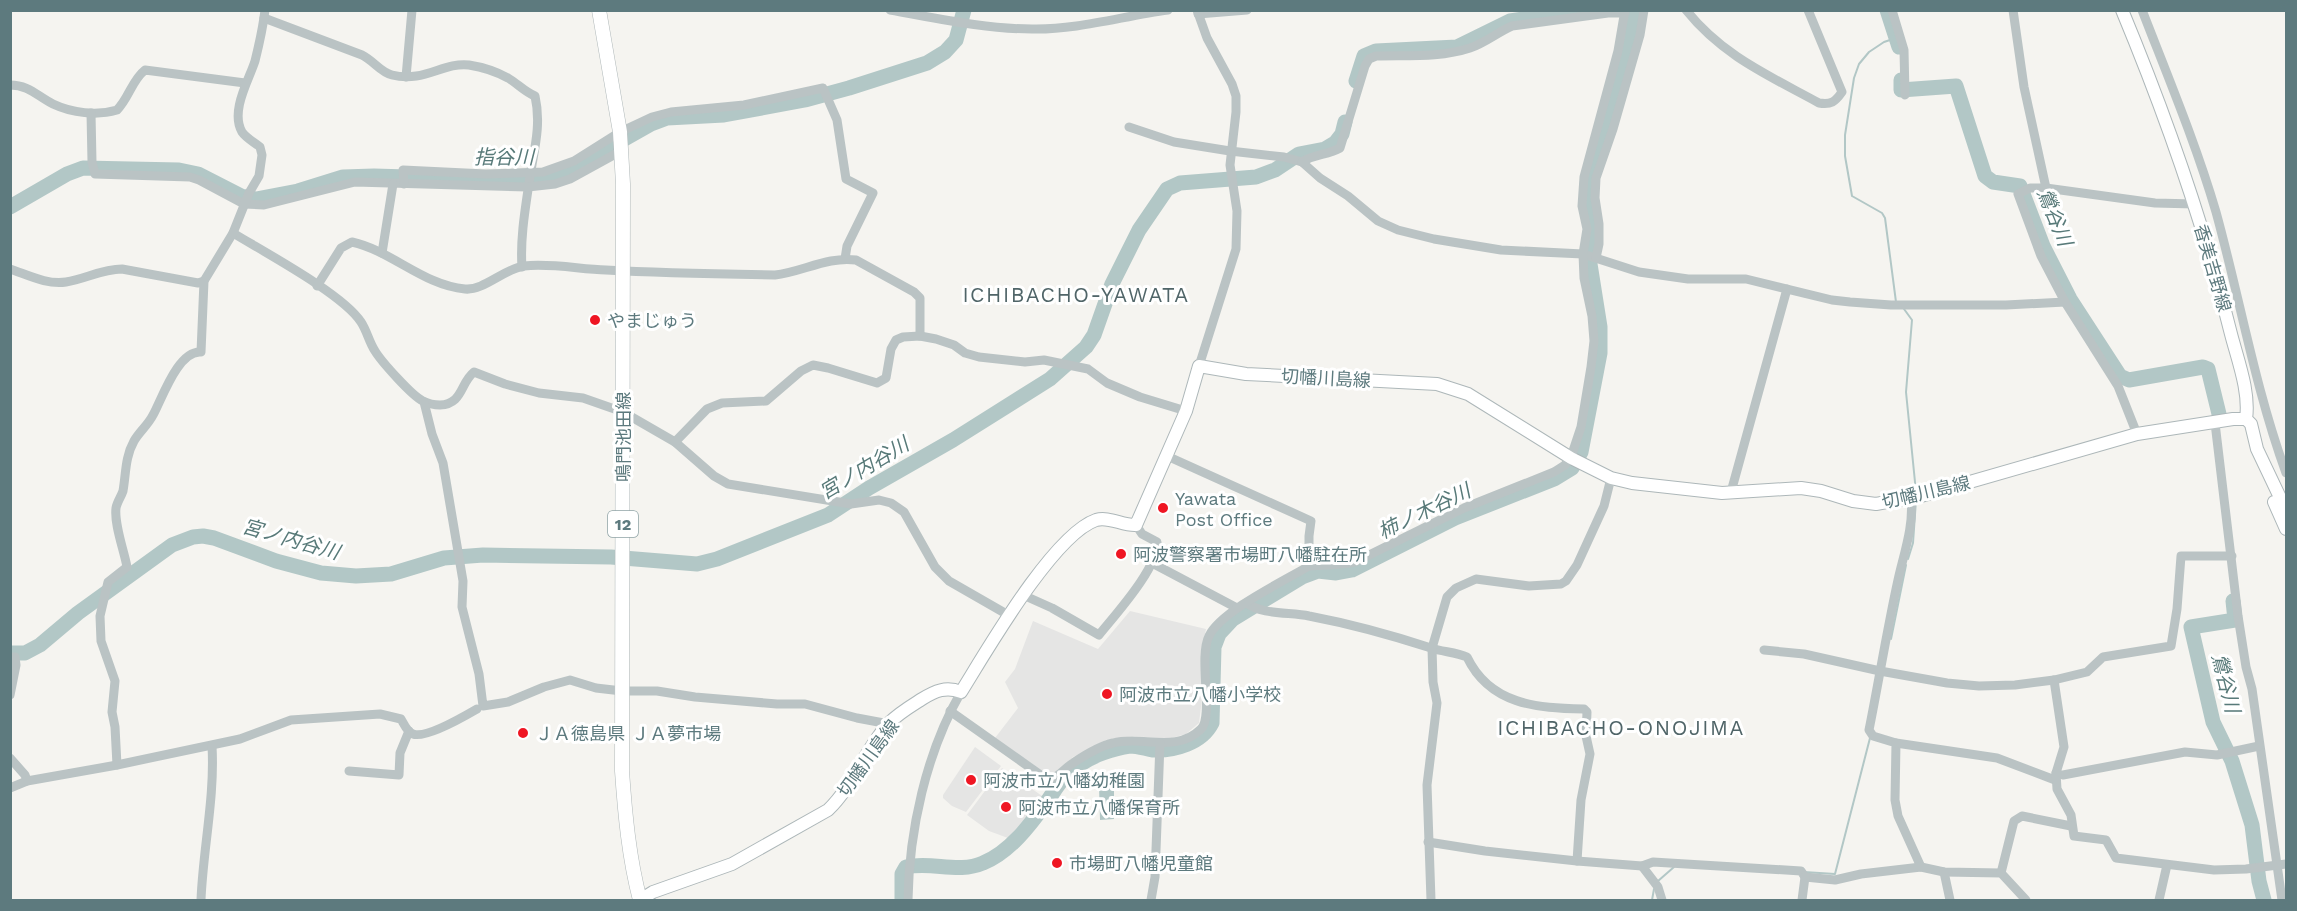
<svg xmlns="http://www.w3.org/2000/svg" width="2297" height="911" font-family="'Work Sans','Noto Sans JP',sans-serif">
<rect width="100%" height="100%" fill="#f5f4f0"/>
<g fill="#e5e5e4">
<path d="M1130,611L1206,629L1202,647L1201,707L1199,723L1186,734L1168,739L1134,736L1106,740L1073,757L1056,773L1048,775L995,738L1018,708L1005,682L1015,669L1033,621L1098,649Z"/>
<path d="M975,747L1001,766L966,812L952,806L943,798V795Z"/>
<path d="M1002,768L1045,798L1016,841L989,831L967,815Z"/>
</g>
<path fill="#b2c7c6" d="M1099,786H1114V819L1100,820Z"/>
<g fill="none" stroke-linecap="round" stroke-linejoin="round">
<g stroke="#b2c7c6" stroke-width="2">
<path d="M1896,302L1885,218L1882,213L1852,196L1845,156V135L1854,78L1859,64L1869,52L1884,42L1896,38"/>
<path d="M1904,309L1912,320L1906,392L1916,492"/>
<path d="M1908,559L1913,543L1916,500"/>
<path d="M1891,639L1906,565"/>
<path d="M1804,872L1835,874L1870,738"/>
<path d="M1658,881L1674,867"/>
<path d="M1652,900L1654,889"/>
</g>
<g stroke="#b2c7c6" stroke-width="15">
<path d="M1887,10L1899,47"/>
<path d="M1901,80V90L1956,86L1985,176L1993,182L2020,186L2043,246L2070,299L2120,376L2129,380L2203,367L2208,369L2219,414"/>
<path d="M1356,81L1364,56L1376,51L1457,47L1510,21L1582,10"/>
<path d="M10,207L67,174L83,168L179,170L198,174L241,196L256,199L298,191L343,177L374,176L513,180L548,179L566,172L651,124L667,118L724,115L805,100L849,88L927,63L945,52L956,40L964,10"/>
<path d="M2233,601L2235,620L2191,627L2213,722L2232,761L2252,825L2259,881L2264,900"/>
<path d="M10,653H25L40,645L78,613L172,545L193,537L203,536L214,538L276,561L321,573L356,576L391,574L444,558L483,555L611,557L697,564L717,559L828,515L869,488L953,440L1050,379L1086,347L1094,335L1112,284L1139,230L1167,189L1180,183L1256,177L1275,170L1299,154L1325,149L1335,143L1342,134L1345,122"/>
<path d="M902,900V874L906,867C932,861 958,874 983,863C1009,853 1030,825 1046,803C1052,795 1057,785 1065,777C1075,767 1089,758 1103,753C1111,750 1122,747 1130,746C1138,746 1146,749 1153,750C1175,751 1202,743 1212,723L1214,647L1219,634L1233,619L1302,577L1318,571L1336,573L1352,570L1455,518L1554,479L1572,468L1581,452L1600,353V327L1590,264L1594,226L1587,199L1589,178L1611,110L1631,35L1634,10"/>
</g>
<defs>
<g id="secondary">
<path d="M2122,10C2166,116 2204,224 2231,334C2238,361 2250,392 2246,419L2251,424L2257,449L2286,510"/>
<path d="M2274,502L2286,529"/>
<path d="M640,900L653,892L732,864L828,810C854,785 865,749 889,723C899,713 911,706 922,699C935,691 946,686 961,692C986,652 1053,535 1096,520C1109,516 1123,526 1136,525L1186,411L1199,366L1246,374L1437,384L1468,394L1571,458L1611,478L1632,483L1722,493L1801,488L1821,491L1853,501L1876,504L1921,496L2137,434L2233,419H2246"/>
</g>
<path id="primary" d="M599,10L620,132L623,184L622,771C625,814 629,858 640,900"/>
</defs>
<use href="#secondary" stroke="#adb7b9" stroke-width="14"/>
<use href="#primary" stroke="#aeb7b8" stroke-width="15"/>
<g stroke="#bac3c4" stroke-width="9">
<path d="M890,10C936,18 985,29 1032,29C1077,30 1123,16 1168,10"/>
<path d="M1197,10L1207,38L1232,84L1236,96V112L1230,165L1237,211L1236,249L1199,366"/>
<path d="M1686,10C1723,56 1768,75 1819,103C1831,105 1835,102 1842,92L1808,10"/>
<path d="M1892,10L1904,50L1905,95"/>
<path d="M2013,10L2024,87L2046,188"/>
<path d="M2142,10C2168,77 2196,144 2216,212C2240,299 2255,388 2286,473"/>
<path d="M1198,14L1247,10"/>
<path d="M264,18L362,55C374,61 380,72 392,75C424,83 443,62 469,65C482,67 497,72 508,78C518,84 525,92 535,96C542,127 533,153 529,183C525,210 520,240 522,267"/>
<path d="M406,77L412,10"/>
<path d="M10,85C29,85 37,96 53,104C72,113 97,116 117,110C129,98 132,80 145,70L245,83"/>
<path d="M91,113L92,162L95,174L190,177L199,180L244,204L264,205L355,182L528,187L555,184L570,179L621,151"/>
<path d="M1129,127L1174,142L1230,151L1284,157L1302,162L1320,178L1348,196L1378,221L1398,230L1434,239L1501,250L1583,254L1639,272L1688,279H1746L1832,300L1850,302L1891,305H2006L2065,302"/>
<path d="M1302,162C1313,154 1328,155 1340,148L1365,66L1369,59L1376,56C1407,55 1440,58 1470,48C1485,43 1498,32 1512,26L1608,13H1625"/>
<path d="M404,184L403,170L486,174L543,172L574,161L620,132L652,117L671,112L744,105L823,88L837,120L846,179L873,193L847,246L845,259"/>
<path d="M233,233C264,252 343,294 361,322C367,331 369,342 375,351C381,361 412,396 423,401C427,403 435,405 440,405C463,404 460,383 474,372L505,384L539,393L583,398L623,412L675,442L714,476L728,484L851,504L879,500L891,503L904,512L935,567L949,581L1010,616"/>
<path d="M382,253L393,184"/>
<path d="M1596,258L1599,244V224L1595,198L1596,178L1613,129L1640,35L1644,10"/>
<path d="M10,269C28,275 47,285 66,282C85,279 102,269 122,269L198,283L204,281"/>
<path d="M317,286L341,248L352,242C392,251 423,285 465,289C483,291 504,269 524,266C550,263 579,269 606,270C662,273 718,274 775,275C802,272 828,256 856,260L914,292L920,298V336"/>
<path d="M424,402L432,434L443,463L463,581L462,607L479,674L483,706L508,702L544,687L570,680L596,688L622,691H657L695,697L777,704H805L857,718L889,724"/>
<path d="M2215,423L2238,616L2246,667L2252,689L2282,900"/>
<path d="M2137,434L2118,386L2065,302L2041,256L2018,194L2030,188H2046L2155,203L2195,204"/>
<path d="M675,442L707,409L722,403L766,401L801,371L813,365L828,368L877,383L886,378L891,349L896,340L903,337L920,336L936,339L954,345L965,353L979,357L1025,362L1044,360L1088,369L1107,383L1140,397L1186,411"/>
<path d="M1167,456L1311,521L1309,536V566"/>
<path d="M1731,492L1787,289"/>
<path d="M1911,498C1914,526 1904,553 1898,580C1887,630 1879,680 1869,730L1873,736L1896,743L1895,800L1898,816L1921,867"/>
<path d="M1152,563L1237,608"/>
<path d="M1023,595L1052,608L1099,635C1115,615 1159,567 1157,542L1142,534L1136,525"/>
<path d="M1247,603C1261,615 1291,612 1309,616C1351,624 1391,635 1431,648C1443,652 1456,652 1467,657C1490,705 1537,708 1584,709L1587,712L1586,736L1590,754L1581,800L1577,861"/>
<path d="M1764,650L1804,654L1880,671L1947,683L1979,686L2015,685L2054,680L2087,672L2103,657L2171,646L2177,609L2181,556H2232"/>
<path d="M10,657H15L16,665L10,695"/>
<path d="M2054,680L2064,747L2056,773L2063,775L2185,752L2217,755L2259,746"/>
<path d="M950,711L1042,776L1051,779C1060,776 1065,768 1073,763C1085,755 1099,746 1113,743C1142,735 1176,754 1201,729C1214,716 1198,658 1209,636C1221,611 1284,581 1309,566C1325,564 1339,566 1355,562L1464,508L1554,472L1565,465L1572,454L1581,427L1591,367L1594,341L1592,316L1584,278L1583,254L1587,229L1582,206L1584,177L1618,51L1625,10"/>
<path d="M1896,743L1997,758L2055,780"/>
<path d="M10,758L25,775L27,781"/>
<path d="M117,765L115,727L112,712L115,681L101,641L100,616L108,582L127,567C124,550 114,525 116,508C117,502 121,497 123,491C126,474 125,457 134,441C139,432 148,425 153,415C162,399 178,350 201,352L204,281L233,233L249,193L259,176L262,155L260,147C254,142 246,138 242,132C230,111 249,80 255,61C259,45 263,27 265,10"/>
<path d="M349,771L399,775L400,753L409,731"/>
<path d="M2056,773L2057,789L2071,815L2074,836L2106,840L2116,858L2214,870L2246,869L2286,864"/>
<path d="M10,788L27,781L117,765L240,739L291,720L380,714L401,719C404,724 407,732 413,734C426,739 465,716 477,709"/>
<path d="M1428,842L1485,851L1577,861L1642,866L1653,862L1801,871L1805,877L1835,880L1861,874L1921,867L1944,872L2001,873L2026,900"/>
<path d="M1642,866L1658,887L1662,900"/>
<path d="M1944,872L1950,900"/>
<path d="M2001,873L2014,821L2022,816L2071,826"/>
<path d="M201,900C203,849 215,797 212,746"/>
<path d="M908,900C909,831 926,753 961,692"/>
<path d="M1151,900L1155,877L1160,743"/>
<path d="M1431,900L1427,785L1437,703L1433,682L1432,648L1447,597L1456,588L1476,579L1529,586L1561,584L1566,581L1577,565L1604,506L1611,478"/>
<path d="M1802,900L1805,877"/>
<path d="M2159,900L2167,865"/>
</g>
<use href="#secondary" stroke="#fff" stroke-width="12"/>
<use href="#primary" stroke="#fff" stroke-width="14"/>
</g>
<g fill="#ef1623" stroke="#fff" stroke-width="2">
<circle cx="595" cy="320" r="6"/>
<circle cx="1163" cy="508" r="6"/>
<circle cx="1121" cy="554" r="6"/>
<circle cx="1107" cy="694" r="6"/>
<circle cx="523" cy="733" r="6"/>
<circle cx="971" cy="780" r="6"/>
<circle cx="1006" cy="807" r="6"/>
<circle cx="1057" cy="863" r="6"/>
</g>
<g text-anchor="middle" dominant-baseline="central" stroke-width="6" stroke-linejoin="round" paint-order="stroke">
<rect fill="#fff" stroke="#8ea2a5" stroke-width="1.5" x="608" y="511" width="30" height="26" rx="4.5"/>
<g font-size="16" font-weight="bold" fill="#5d7a7e">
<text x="623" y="524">12</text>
</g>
<g font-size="18" fill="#5d7a7e" stroke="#fff">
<text transform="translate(2213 268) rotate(74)">香美吉野線</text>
<text transform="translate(1326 378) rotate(3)">切幡川島線</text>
<text transform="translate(623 437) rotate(-90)">鳴門池田線</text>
<text transform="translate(1926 492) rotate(-13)">切幡川島線</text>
<text transform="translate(868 758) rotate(-54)">切幡川島線</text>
</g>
<g font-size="18" fill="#5d7a7e" stroke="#fff" text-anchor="start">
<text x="607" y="320">やまじゅう</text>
<text x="1175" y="498">Yawata<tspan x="1175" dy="21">Post Office</tspan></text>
<text x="1133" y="554">阿波警察署市場町八幡駐在所</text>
<text x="1119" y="694">阿波市立八幡小学校</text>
<text x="535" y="733">ＪＡ徳島県 ＪＡ夢市場</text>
<text x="983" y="780">阿波市立八幡幼稚園</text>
<text x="1018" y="807">阿波市立八幡保育所</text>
<text x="1069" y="863">市場町八幡児童館</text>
</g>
<g font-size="20" font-style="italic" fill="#587a79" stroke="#fff">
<text x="504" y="157">指谷川</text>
<text transform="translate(2055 217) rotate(68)">鶯谷川</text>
<text transform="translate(864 468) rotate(-31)">宮ノ内谷川</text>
<text transform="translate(1424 511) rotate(-26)">柿ノ木谷川</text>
<text transform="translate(291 539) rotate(16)">宮ノ内谷川</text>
<text transform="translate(2226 683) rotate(76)">鶯谷川</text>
</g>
<g font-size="21" letter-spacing="1.5" fill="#506568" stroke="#fff">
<text x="1076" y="294">ICHIBACHO-YAWATA</text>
<text x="1621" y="727">ICHIBACHO-ONOJIMA</text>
</g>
</g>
<rect width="2297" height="911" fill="none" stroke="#5d7a7e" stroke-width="24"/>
</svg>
